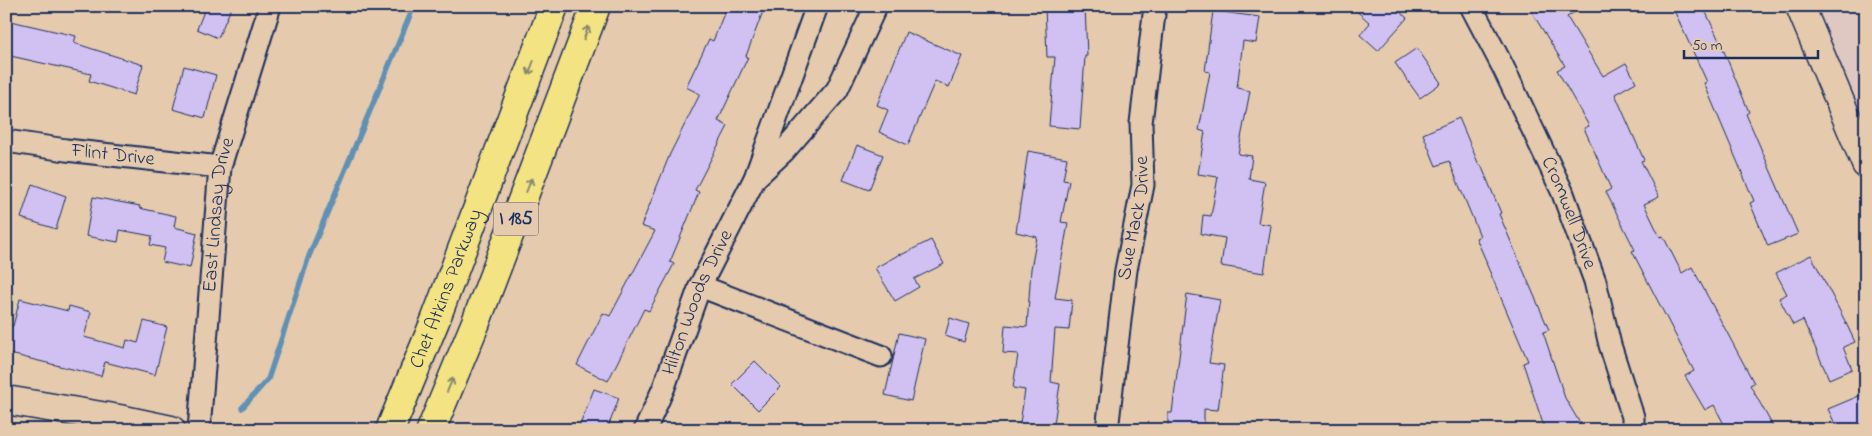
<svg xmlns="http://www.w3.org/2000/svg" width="1872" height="436" font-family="'Indie Flower',sans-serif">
<rect width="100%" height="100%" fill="#e5caad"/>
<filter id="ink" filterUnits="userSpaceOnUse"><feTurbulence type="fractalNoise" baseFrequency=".02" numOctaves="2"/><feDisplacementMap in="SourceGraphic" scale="10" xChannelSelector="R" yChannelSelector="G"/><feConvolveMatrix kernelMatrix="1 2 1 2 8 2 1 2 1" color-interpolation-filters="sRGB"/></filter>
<g filter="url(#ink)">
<path fill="#dfc7c2" d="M1816,6H1866V125Z"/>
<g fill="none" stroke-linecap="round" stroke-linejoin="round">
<path stroke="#6091b5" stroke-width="5.5" d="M242,408L268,379L309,256L414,6"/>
</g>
<g fill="#d1c1f2" stroke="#1b2f5e">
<path d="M206,6H232L218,38L197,29Z"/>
<path d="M727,6H765L746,56L748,57L718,121L728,126L695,190L699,192L670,262L674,264L649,311L644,309L608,381L577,365L603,313L610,316L655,231L641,226L670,154L700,94L686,87L709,39L713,41Z"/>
<path d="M1045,6H1085L1087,56H1085L1080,129L1049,126L1055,57H1047Z"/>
<path d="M1351,6H1393L1407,18L1378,51L1360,35L1370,23Z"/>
<path d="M1528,6H1584L1567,17L1603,76L1626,63L1636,82L1615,94L1644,160L1641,161L1659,197L1644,204L1660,237L1663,236L1682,273L1692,267L1754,383L1750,385L1775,430H1727L1714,405L1705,410L1685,376L1694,371L1632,251L1635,250L1606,192L1611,189L1584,128L1589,126L1557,70L1565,66Z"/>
<path d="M1672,6H1703L1723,49L1749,112L1746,114L1798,234L1768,246L1750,203L1754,201L1704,83L1707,82Z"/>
<path d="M1213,11L1260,17L1256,43L1243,41L1237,88L1250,91L1238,154L1252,156L1249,179L1265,182L1258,223L1271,225L1264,273L1221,266L1225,238L1201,234L1203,215L1211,216L1218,177L1198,174L1205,132L1199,130L1210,72L1205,71Z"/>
<path d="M6,20L76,36L74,43L143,65L134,95L89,81L91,74L6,55Z"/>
<path d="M906,32L962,56L949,87L935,81L908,145L879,132L888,110L877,105Z"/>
<path d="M1417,48L1441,83L1420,98L1395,63Z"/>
<path d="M184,66L216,75L205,118L173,109Z"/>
<path d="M1459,118L1479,165H1481L1501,213L1499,214L1549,330L1543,332L1565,398L1584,430H1545L1523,363L1528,361L1486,263H1487L1476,238L1480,236L1449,161L1436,166L1423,134Z"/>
<path d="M857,145L883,155L869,190L843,180Z"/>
<path d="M1028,151L1067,158L1063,180L1069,181L1061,222L1068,223L1055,298L1072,300L1069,330L1055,329L1051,382L1060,384L1053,430H1019L1025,390L1013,388L1018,354L1003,353L1005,325L1027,327L1031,269L1037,237L1016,232Z"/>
<path d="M32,184L66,196L56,229L21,218Z"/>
<path d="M93,197L140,206L139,208L176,216L174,227L197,233L190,268L162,262L165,248L150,245L152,236L120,230L118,242L86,236Z"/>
<path d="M931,240L944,264L914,279L919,287L895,301L875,268L900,254L901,255Z"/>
<path d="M1811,255L1845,321L1855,342L1843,347L1852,369L1829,379L1803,320L1793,325L1779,298L1787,294L1776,273Z"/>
<path d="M1187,294L1220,300L1209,363L1224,365L1218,410L1204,409V430H1168V413H1172Z"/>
<path d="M20,299L68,311L69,306L91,312L84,337L125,348L127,340L138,343L144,321L167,327L155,375L105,362L101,376L6,353V324L13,326Z"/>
<path d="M950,318L969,324L964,342L945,336Z"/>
<path d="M899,333L925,339L911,401L885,395Z"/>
<path d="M755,361L781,387L758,410L732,384Z"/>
<path d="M594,389L619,398L607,430H578Z"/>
<path d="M1866,393V430H1838L1828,409Z"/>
</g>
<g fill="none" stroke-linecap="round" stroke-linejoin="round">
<defs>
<g id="street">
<path id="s1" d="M1471,6L1503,67L1562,191L1595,281L1610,345L1633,417V430"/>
<path id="s2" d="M6,141L66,150L220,167"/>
<path d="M756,175L817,6"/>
<path d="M700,286L881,356"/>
<path id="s3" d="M199,430L220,167L270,6"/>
<path id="s4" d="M645,430L664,387L700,286L755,178L784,151L837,90L876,6"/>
<path id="s5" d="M1107,430L1126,270L1143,185L1141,123L1155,6"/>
</g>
<g id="secondary">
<path d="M1800,6L1866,164"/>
<path d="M6,400L119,419L171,430"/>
</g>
<g id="highway">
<path id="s6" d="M390,430L435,321L554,6"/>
<path d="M431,430L476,322L596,6"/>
</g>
</defs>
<use href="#street" stroke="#1b2f5e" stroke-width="25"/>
<use href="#secondary" stroke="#1b2f5e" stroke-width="31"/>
<use href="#highway" stroke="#1b2f5e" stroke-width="31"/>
<use href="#street" stroke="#e5caad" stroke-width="21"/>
<use href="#secondary" stroke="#e5caad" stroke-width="28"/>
<use href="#highway" stroke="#f4e382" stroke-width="28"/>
</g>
<defs><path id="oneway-shaft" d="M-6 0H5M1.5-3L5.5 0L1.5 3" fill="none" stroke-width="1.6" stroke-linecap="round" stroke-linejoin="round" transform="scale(1.25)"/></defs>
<g stroke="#888970">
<use href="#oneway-shaft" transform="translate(586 33) rotate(-70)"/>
<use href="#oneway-shaft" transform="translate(531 68) rotate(111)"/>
<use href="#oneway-shaft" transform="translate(529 185) rotate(-69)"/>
<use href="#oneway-shaft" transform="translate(450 385) rotate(-67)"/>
</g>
</g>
<g text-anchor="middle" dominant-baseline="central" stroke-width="4" stroke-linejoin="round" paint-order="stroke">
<rect fill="#e5caad" stroke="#585e76" stroke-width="1" x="493.5" y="202.5" width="45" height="33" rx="4"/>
<g font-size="19" font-weight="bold" fill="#1b2f5e">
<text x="516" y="219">I 185</text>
</g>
<g font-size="20" fill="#1b2f5e" stroke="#e5caad">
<text stroke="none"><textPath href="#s2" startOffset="108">Flint Drive</textPath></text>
<text stroke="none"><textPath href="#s1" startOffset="229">Cromwell Drive</textPath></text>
<text stroke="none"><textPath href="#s3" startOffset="216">East Lindsay Drive</textPath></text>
<text stroke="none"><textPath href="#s5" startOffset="214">Sue Mack Drive</textPath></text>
<text stroke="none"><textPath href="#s6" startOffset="152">Chet Atkins Parkway</textPath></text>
<text stroke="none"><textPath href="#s4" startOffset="138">Hilton Woods Drive</textPath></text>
</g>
</g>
<rect width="1872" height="436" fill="none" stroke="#e5caad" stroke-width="25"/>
<rect x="12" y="12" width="1847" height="411" fill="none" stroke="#1b2f5e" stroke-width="2" filter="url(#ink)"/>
<path d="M1684 50v8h134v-8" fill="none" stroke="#1b2f5e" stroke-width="2.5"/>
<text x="1692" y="50" font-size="15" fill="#1b2f5e" stroke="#e5caad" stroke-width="4" paint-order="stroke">50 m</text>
</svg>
